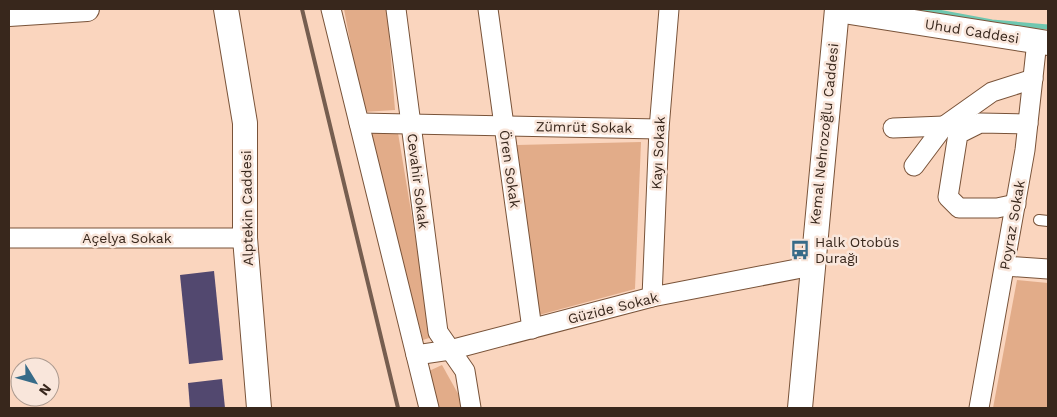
<svg xmlns="http://www.w3.org/2000/svg" width="1057" height="417" font-family="'Work Sans',sans-serif">
<rect width="100%" height="100%" fill="#fad5be"/>
<g fill="#e2ac89">
<path d="M344,9H387L395,110L363,112Z"/>
<path d="M368,131L398,133L432,337L423,340Z"/>
<path d="M641,142L635,289L539,315L517,145Z"/>
<path d="M1017,280L1048,283V408H993Z"/>
<path d="M442,365L466,408H438L429,371Z"/>
</g>
<g fill="none" stroke-linecap="round" stroke-linejoin="round">
<path stroke="#6fc7b0" stroke-width="5" d="M922,9L992,22L1048,27"/>
</g>
<g fill="#52486f">
<path d="M214,271L223,360L189,364L180,275Z"/>
<path d="M222,379L225,408H190L188,383Z"/>
</g>
<g fill="none" stroke-linecap="round" stroke-linejoin="round">
<defs>
<path id="service" d="M1039,220L1048,221"/>
<g id="minor">
<path d="M331,9L429,408"/>
<path d="M396,9L438,332L465,371L471,408"/>
<path d="M488,9L532,329"/>
<path d="M359,123L659,129"/>
<path d="M893,128L944,126"/>
<path d="M914,166L944,126L992,92L1033,79"/>
<path d="M1016,204L997,208H959L948,197L958,134L980,123L1028,124"/>
<path d="M9,238H245"/>
<path d="M1005,266L1048,269"/>
<path d="M652,297L659,129L669,9"/>
<path d="M416,355L450,350L652,297L812,266"/>
<path d="M979,408L1025,150L1037,41"/>
</g>
<g id="tertiary">
<path d="M226,9L245,123V238L259,408"/>
<path d="M837,10L1048,43"/>
<path d="M9,14L87,9"/>
<path d="M800,408L837,9"/>
</g>
</defs>
<use href="#service" stroke="#795339" stroke-width="12"/>
<use href="#minor" stroke="#795339" stroke-width="21"/>
<use href="#tertiary" stroke="#795339" stroke-width="26"/>
<use href="#service" stroke="#fff" stroke-width="10"/>
<use href="#minor" stroke="#fff" stroke-width="19"/>
<use href="#tertiary" stroke="#fff" stroke-width="24"/>
<path stroke="#765e50" stroke-width="4" d="M302,9L398,408"/>
</g>
<defs>
<symbol id="bus-bare" viewBox="-9 -9 18 18"><path d="M-5-6H5V4H4V6H2V4H-2V6H-4V4H-5ZM-3.5-4V0h7V-4ZM-3.5 1.2v1.5H-2V1.2ZM2 1.2v1.5H3.5V1.2Z" fill="#376b88" stroke="#f9e6db" stroke-width="2.5" paint-order="stroke"/></symbol>
</defs>
<g fill-rule="evenodd">
<use href="#bus-bare" x="786" y="236" width="28" height="28"/>
</g>
<g text-anchor="middle" dominant-baseline="central" stroke-width="5" stroke-linejoin="round" paint-order="stroke">
<g font-size="14" fill="#38271c" stroke="#f9e6db">
<text transform="translate(972 31) rotate(9)">Uhud Caddesi</text>
<text transform="translate(584 127) rotate(1)">Zümrüt Sokak</text>
<text transform="translate(824 134) rotate(-84)">Kemal Nehrozoğlu Caddesi</text>
<text transform="translate(658 153) rotate(-87)">Kayı Sokak</text>
<text transform="translate(510 169) rotate(82)">Ören Sokak</text>
<text transform="translate(418 181) rotate(83)">Cevahir Sokak</text>
<text transform="translate(247 208) rotate(-91)">Alptekin Caddesi</text>
<text transform="translate(1012 225) rotate(-80)">Poyraz Sokak</text>
<text x="127" y="238">Açelya Sokak</text>
<text transform="translate(613 308) rotate(-14)">Güzide Sokak</text>
</g>
<g font-size="14" fill="#38271c" stroke="#f9e6db" text-anchor="start">
<text x="815" y="242">Halk Otobüs<tspan x="815" dy="16">Durağı</tspan></text>
</g>
</g>
<rect width="1057" height="417" fill="none" stroke="#38271c" stroke-width="20"/>
<g transform="translate(35 382) rotate(127)"><circle r="24" fill="#f9e6db" stroke="#ac9a8f"/>
<path d="M0-4L9 19L0 12L-9 19Z" fill="#376b88"/>
<text y="-8" font-size="14" font-weight="bold" text-anchor="middle" fill="#38271c">N</text>
</g>
</svg>
